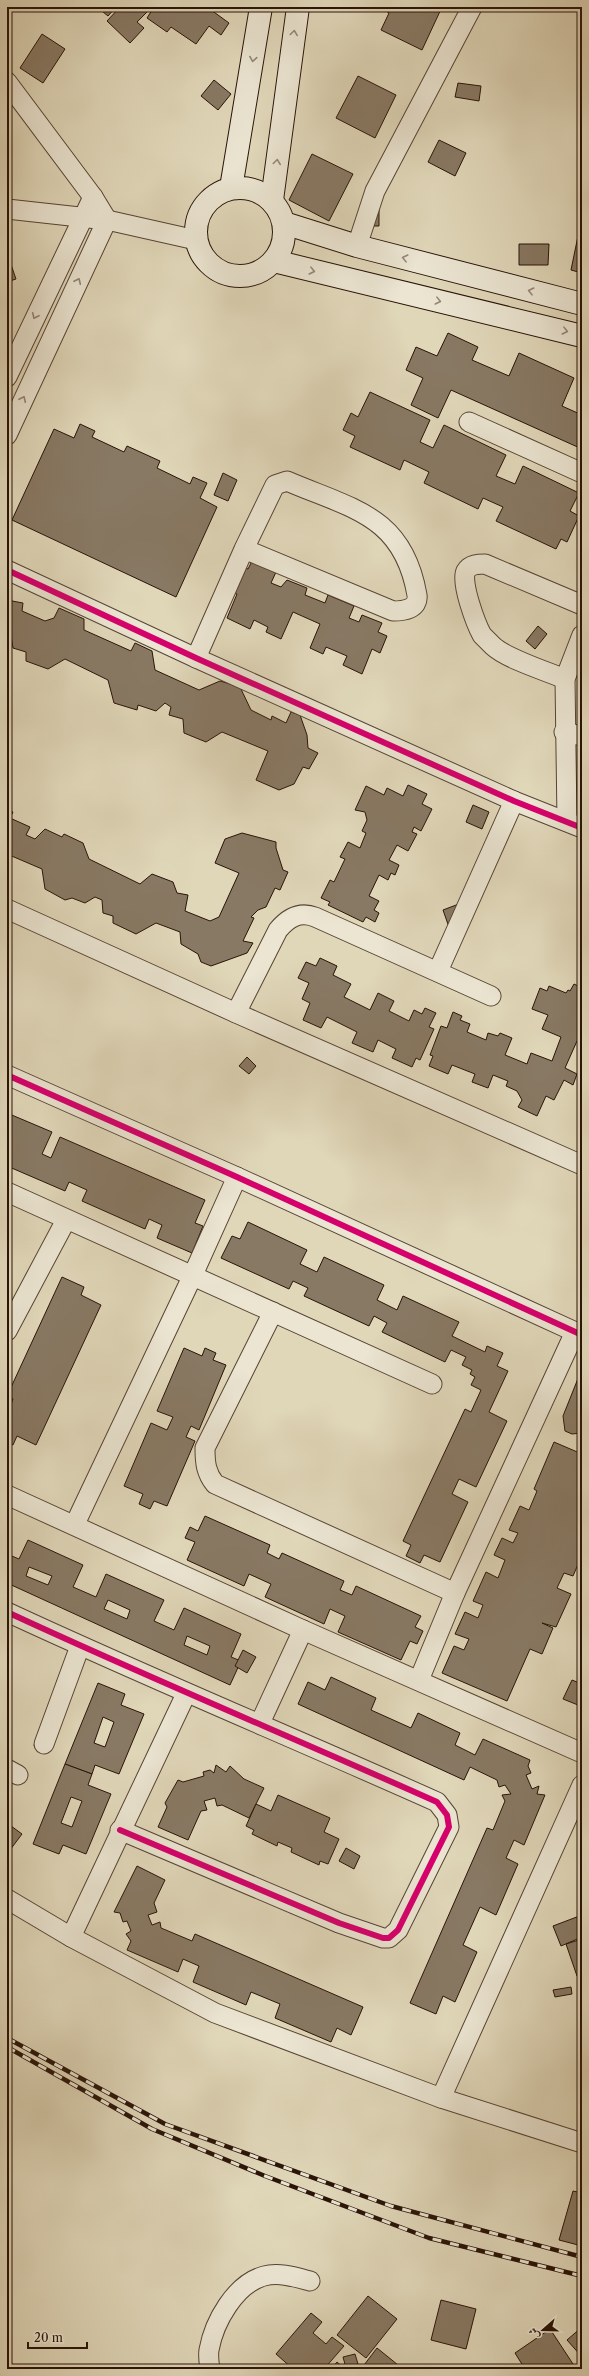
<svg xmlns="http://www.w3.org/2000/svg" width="589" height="2376" font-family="'Libre Caslon Text',Amiri,serif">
<rect width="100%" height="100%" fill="#e0d7b9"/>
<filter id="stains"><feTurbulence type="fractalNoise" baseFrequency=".005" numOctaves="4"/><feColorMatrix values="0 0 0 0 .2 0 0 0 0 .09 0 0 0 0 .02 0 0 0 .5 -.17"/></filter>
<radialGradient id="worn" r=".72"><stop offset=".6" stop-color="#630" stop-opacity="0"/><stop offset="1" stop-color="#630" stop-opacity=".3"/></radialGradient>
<g fill="#887964" stroke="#291308" fill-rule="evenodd">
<path d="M97,7H116L108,16Z"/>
<path d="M120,7H143L147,12L137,22L144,28L130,43L107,21Z"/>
<path d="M154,7H207L229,23L221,35L209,26L196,44L171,27L167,32L147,18Z"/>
<path d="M442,7L422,50L381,30L389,13L379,7Z"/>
<path d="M42,34L65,49L43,83L20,68Z"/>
<path d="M358,76L396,95L375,138L336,118Z"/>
<path d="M214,80L231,94L218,110L201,96Z"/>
<path d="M458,83L481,86L479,101L455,97Z"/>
<path d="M439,140L466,153L455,176L428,162Z"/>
<path d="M312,154L353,174L329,221L289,200Z"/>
<path d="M379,203V226H365Z"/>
<path d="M578,236L582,237V273L571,270Z"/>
<path d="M519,244H549L548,265H519Z"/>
<path d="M7,253L16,279L7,282Z"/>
<path d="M448,333L478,347L472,360L509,376L519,353L574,378L562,406L582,415V449L451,390L438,418L411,405L423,378L406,370L416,347L437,356Z"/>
<path d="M370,392L430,420L420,442L433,448L444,425L506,455L496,476L515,484L523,466L579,493L570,511L579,516L567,542L561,539L556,549L496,521L503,507L483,498L478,509L424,483L429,472L404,460L400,470L350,447L355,436L343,430L351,413L358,417Z"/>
<path d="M80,424L95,431L92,437L124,452L127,446L160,461L157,468L190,484L193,477L207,483L200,498L217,507L176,597L12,520L54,429L74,438Z"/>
<path d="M223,473L237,480L228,501L214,495Z"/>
<path d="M252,561L276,572L271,583L281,587L287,580L307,588L305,595L325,603L328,595L354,606L349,618L359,622L362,615L382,623L378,632L387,636L380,653L372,649L362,674L343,665L347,656L326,647L323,654L310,648L320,624L293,612L281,639L266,632L268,627L254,620L250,629L227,618L237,594L227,590L238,565L248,569Z"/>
<path d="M7,584L12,601L23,603L22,611L45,621L54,618L59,608L84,619V630L131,651L135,643L152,651L155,670L199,690L220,681L240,687L251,710L271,720L272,716L286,723L291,712L300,715L307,735L308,748L318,753L309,769L303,767L294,784L279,790L256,780L268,751L222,732L206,742L184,733L183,719L169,715L171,707L165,703L156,711L138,705L137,710L114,703L108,680L65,659L48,669L26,661V652L13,648L10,629L7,628Z"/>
<path d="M538,626L547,634L535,649L526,641Z"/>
<path d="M408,785L427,794L422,804L432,809L421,831L414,827L412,832L417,834L408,851L397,845L389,860L399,865L395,875L391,873L388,880L379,875L369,896L379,901L374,910L379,913L375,922L366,917L363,922L328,905L330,902L321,898L330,880L334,882L345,859L340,857L348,842L360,848L366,833L362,831L367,820L365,812L355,810L366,786L384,795L387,788L403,796Z"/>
<path d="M473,805L489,812L482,829L466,822Z"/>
<path d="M7,810L13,812L10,818L30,827L26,835L35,839L45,829L62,837L64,834L83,843L89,859L140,884L152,874L173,882L177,893L188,895L185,911L210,921L219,917L239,873L215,863L225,839L242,833L276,842V848L283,870L288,872L280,890L275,888L266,907L258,910L251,917L254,918L243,941L253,943L247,953L211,966L201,962L198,954L181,944L180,932L156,923L136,934L113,923V916L103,913L102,900L95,897L85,903L72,898L65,900L45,889L42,869L7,854Z"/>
<path d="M464,902L450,930L443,910Z"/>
<path d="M320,958L337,966L333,975L351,984L344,997L370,1010L378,993L394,1001L389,1011L409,1021L414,1010L422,1014L425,1008L436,1013L429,1027L434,1029L420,1060L416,1058L412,1067L392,1058L396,1049L378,1040L373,1052L352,1043L357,1032L327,1017L321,1028L303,1020L310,1003L302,999L309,983L298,978L306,962L316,966Z"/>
<path d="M574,984L582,988V1031L580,1035L582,1043L577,1041L565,1068L577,1074L573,1085L564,1080L554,1100L546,1096L537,1116L518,1107L522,1100L517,1091L506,1086L508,1081L493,1075L488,1088L472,1082L475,1074L452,1065L448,1074L429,1066L433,1056L430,1055L441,1026L447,1028L453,1012L462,1016L460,1020L470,1024L467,1032L486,1040L488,1033L498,1036L500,1033L512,1038L505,1055L527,1064L531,1053L552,1061L561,1037L542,1029L548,1015L532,1009L540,988L547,991L549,986L566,993L568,990L570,991Z"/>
<path d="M247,1057L256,1066L249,1074L239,1066Z"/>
<path d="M7,1113L52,1132L42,1154L51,1158L60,1137L205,1200L195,1223L203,1226L192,1253L157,1238L162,1225L149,1219L145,1229L82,1201L87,1190L69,1182L65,1191L7,1166Z"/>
<path d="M248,1222L307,1250L300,1264L317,1272L324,1257L384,1285L377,1300L397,1310L403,1296L459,1322L452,1336L485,1352L487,1346L503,1353L497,1366L508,1371L489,1412L507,1421L476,1487L459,1479L452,1494L468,1502L440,1562L424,1555L420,1563L406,1556L411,1545L403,1541L465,1409L471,1412L481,1390L471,1385L475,1377L470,1374L472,1370L462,1365L466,1357L451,1350L445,1362L382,1332L387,1323L374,1316L369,1326L304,1296L308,1288L293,1281L289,1289L221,1258L232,1236L240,1239Z"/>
<path d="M62,1277L84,1287L81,1295L101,1305L36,1445L17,1436L13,1445L7,1442V1403L11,1404L13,1399L7,1396Z"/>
<path d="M184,1348L202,1356L205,1348L216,1353L213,1360L226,1365L199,1430L191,1426L186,1437L195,1441L167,1506L154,1501L150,1509L139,1504L143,1494L124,1486L151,1423L167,1430L173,1417L157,1411Z"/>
<path d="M579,1376H582V1433L572,1434L565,1431L563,1416Z"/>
<path d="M554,1442L582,1454V1555L573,1576L564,1573L557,1588L571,1594L556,1627L542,1623L553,1628L542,1654L530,1649L507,1701L442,1673L454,1646L464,1650L469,1639L455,1634L465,1612L478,1618L483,1605L473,1601L486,1572L498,1578L505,1560L494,1555L502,1538L513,1543L518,1533L509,1530L520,1506L529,1510L537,1491L534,1489Z"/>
<path d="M205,1516L270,1545L267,1553L279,1559L282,1553L344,1581L340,1590L352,1595L356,1586L421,1616L415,1627L423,1631L417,1644L410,1641L401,1660L338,1632L345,1616L330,1609L324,1624L265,1597L271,1584L249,1574L244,1586L187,1560L195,1542L185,1538L190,1527L198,1531Z"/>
<path d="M28,1540L83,1565L73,1587L96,1597L106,1574L164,1600L154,1621L174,1630L184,1608L241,1634L231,1657L241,1661L230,1685L7,1583V1554L19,1559ZM29,1567L52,1576L48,1585L26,1576ZM108,1600L130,1610L127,1619L104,1609ZM187,1636L210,1646L207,1655L184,1645Z"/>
<path d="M243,1650L256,1657L247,1673L235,1666Z"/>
<path d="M331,1677L376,1698L371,1710L411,1728L418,1713L460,1733L455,1745L475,1755L483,1739L530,1760L528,1766L531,1773L526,1775L532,1789L539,1786L537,1794L545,1795L524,1845L514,1840L506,1858L518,1864L496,1915L480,1907L463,1945L477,1952L455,2002L443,1996L436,2014L410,2003L487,1828L493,1830L505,1801L502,1795L511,1794L505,1785L499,1787L497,1780L470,1767L464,1780L298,1704L308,1682L325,1690Z"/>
<path d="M572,1680L582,1684V1695L578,1705L563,1699Z"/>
<path d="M98,1683L125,1694L121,1705L144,1714L119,1774L95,1765L92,1774L65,1764ZM103,1717L114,1722L105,1747L94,1743Z"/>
<path d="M65,1764L92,1774L88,1785L111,1794L86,1854L63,1845L59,1854L33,1844ZM71,1797L82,1801L72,1827L61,1823Z"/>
<path d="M216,1765L226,1772L230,1766L244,1779L264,1788L249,1818L222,1805L217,1806L215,1798L204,1801L207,1810L201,1811L188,1840L158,1827L167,1807L165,1803L178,1780L183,1782L204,1776L203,1772L210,1770L214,1773Z"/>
<path d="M278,1795L330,1818L324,1832L339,1839L328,1864L320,1861L319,1865L291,1852L292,1848L278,1842L277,1846L252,1834L254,1830L246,1826L256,1804L271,1811Z"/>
<path d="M7,1823L22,1834L7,1854Z"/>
<path d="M346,1848L360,1856L354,1869L339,1861Z"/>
<path d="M137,1866L165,1880L154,1903L157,1912L148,1915L152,1925L160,1922L161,1928L192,1941L195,1934L363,2007L351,2035L337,2028L331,2042L275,2018L280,2004L251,1992L246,2005L193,1982L199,1966L183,1959L178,1972L127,1950L131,1941L126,1934L131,1931L127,1921L123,1922L120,1913L114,1912Z"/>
<path d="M582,1915V1937L561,1946L553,1926Z"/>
<path d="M582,1939V1974L577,1976L566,1944Z"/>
<path d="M571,1987L572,1994L555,1997L553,1990Z"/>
<path d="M573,2191L582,2193V2246L559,2240Z"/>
<path d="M368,2296L397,2319L366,2358L337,2335Z"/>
<path d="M441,2300L476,2309L466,2349L431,2340Z"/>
<path d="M311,2313L322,2322L313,2333L326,2344L332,2337L344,2346L324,2369H293L276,2354Z"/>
<path d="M582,2327V2357L567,2340Z"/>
<path d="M550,2329L573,2364L564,2369H525L515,2353Z"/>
<path d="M377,2348L403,2369H361Z"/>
<path d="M355,2354L358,2364L346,2368L343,2357Z"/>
<path d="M337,2362L345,2369H331Z"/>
</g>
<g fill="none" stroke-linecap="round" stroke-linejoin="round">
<defs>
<g id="street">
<path d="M7,82L93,197L107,220L7,435"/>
<path d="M7,209L107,220L196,240"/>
<path d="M357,246L375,191L472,7"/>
<path d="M7,377L93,197"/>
<path d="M469,422L582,473"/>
<path d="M7,570L196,658L514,801L582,828"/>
<path d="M196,658L244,549L275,485L287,481C352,509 403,515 417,595C419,609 404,611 393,611L244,549"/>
<path d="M565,679C546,671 507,659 493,646C490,643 485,638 482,635C476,624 460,582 466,571C470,564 479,564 485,564L582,605"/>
<path d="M564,732L582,736"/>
<path d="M567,821L565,679L582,635"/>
<path d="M7,909L236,1013L582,1165"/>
<path d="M438,971L514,801"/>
<path d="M236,1013L278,930C288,918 299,911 315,917L491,996"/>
<path d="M7,1075L237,1177L582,1335"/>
<path d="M7,1192L432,1384"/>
<path d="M273,1312L205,1448C205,1463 206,1473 215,1484L455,1593"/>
<path d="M7,1331L66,1220"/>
<path d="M7,1495L303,1630L582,1753"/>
<path d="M75,1524L192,1277L237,1177"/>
<path d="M7,1612C149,1678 294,1738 437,1802L447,1815L449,1827L398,1930L389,1938H383L339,1923L120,1830"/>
<path d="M419,1680L455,1593L575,1332"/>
<path d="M260,1723L303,1630"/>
<path d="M44,1744L80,1646"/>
<path d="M7,1769L18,1775"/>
<path d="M7,1899L71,1937L215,2013L441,2098L582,1785"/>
<path d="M71,1937L186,1694"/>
<path d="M441,2098L582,2143"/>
<path d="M210,2369C209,2363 208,2356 209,2350C214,2322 235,2284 264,2276C279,2272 295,2277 310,2281"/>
</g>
<g id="secondary">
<circle cx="240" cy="232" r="44"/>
<path d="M231,188L261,7"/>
<path d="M272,200L298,7"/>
<path d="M284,223L357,246L582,304"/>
<path d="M274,261L582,336"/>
</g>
</defs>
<use href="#street" stroke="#574434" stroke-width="21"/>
<use href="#secondary" stroke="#291308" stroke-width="24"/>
<use href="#street" stroke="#ebe5d2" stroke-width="19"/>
<use href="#secondary" stroke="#ebe5d2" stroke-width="22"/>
<defs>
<g id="rail">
<path d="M7,2038L165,2124L391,2206L582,2257"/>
<path d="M7,2047L152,2129L265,2176L429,2238L582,2276"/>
</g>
</defs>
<use href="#rail" stroke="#291308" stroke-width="4.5"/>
<use href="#rail" stroke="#ebe5d2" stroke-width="3" stroke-dasharray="9" stroke-linecap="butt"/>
<defs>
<g id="cycleway">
<path d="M7,570L196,658L514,801L582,828"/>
<path d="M7,1075L237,1177L582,1335"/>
<path d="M7,1612C149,1678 294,1738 437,1802L447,1815L449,1827L398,1930L389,1938H383L339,1923L120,1830"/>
</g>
</defs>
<use href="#cycleway" stroke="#ebe5d2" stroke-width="8"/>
<use href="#cycleway" stroke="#d6006c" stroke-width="6"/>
</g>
<defs><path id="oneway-chevron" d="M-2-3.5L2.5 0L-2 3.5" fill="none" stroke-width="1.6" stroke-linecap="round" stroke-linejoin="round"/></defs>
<g stroke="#948677">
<use href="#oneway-chevron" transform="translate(294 33) rotate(-82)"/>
<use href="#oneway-chevron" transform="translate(253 59) rotate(99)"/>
<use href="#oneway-chevron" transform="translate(277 162) rotate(-82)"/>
<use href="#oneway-chevron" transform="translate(405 258) rotate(-166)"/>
<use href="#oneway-chevron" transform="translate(312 271) rotate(14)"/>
<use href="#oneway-chevron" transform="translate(78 281) rotate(-65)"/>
<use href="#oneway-chevron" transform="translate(531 291) rotate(-166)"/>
<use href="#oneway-chevron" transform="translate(438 301) rotate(14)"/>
<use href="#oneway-chevron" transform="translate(35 316) rotate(115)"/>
<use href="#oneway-chevron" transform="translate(565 331) rotate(14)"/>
<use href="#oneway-chevron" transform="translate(23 399) rotate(-65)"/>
</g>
<rect width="589" height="2376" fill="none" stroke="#e0d7b9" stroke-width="24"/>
<rect x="8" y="8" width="573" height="2360" fill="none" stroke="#291308" stroke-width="2"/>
<rect x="12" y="12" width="565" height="2352" fill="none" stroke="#291308"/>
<g transform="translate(543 2330) rotate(250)" stroke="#ebe5d2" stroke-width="3" paint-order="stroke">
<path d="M0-3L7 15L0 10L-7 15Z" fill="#291308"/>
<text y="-6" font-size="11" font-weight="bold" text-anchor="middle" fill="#291308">ش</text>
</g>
<path d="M28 2342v6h59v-6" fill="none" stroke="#291308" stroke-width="2"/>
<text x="34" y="2342" font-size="12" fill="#291308" stroke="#ebe5d2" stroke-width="3" paint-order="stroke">20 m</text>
<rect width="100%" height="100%" filter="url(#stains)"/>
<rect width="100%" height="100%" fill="url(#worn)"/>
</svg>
